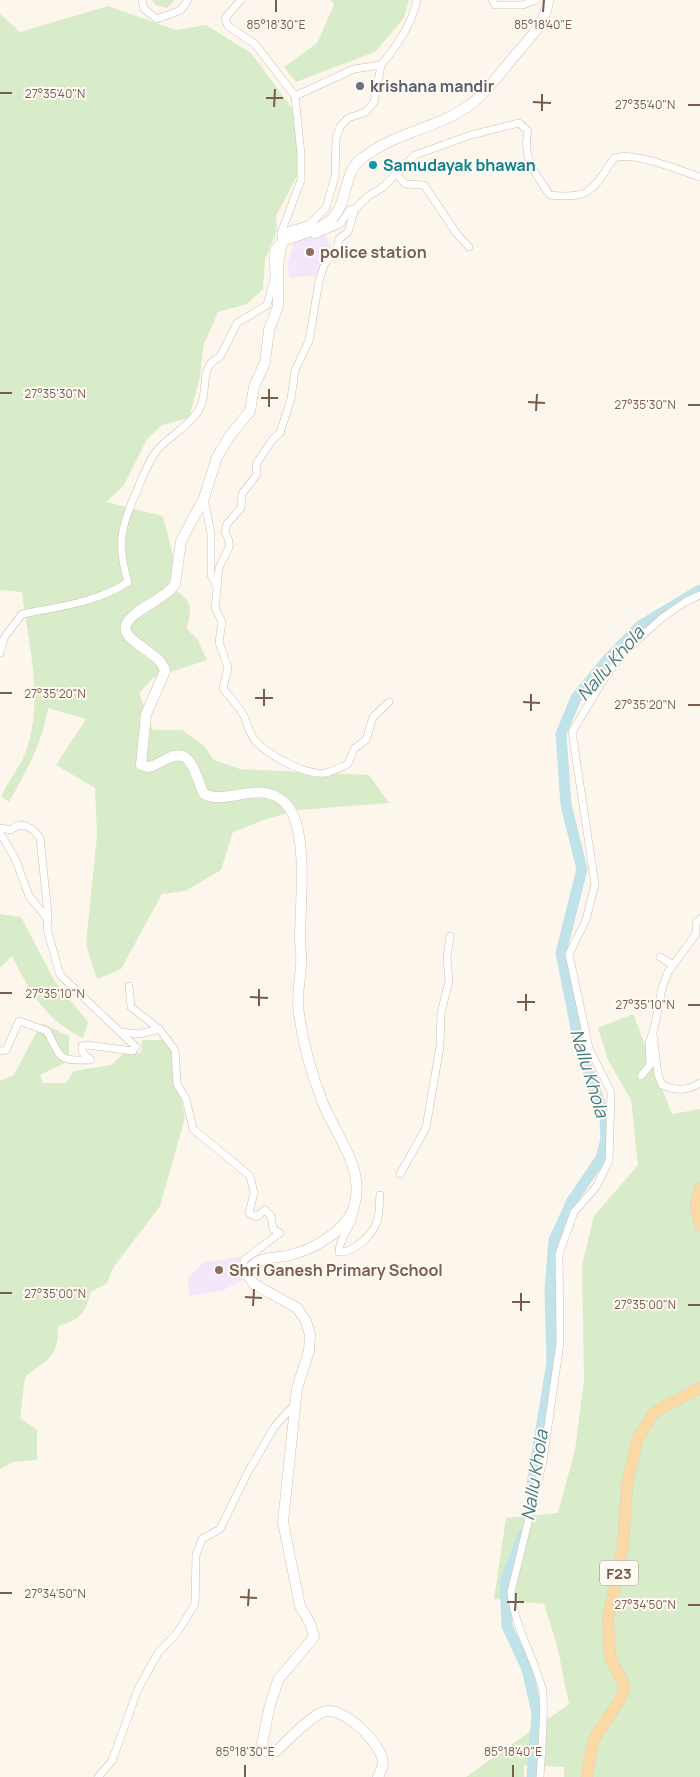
<svg xmlns="http://www.w3.org/2000/svg" width="700" height="1777" font-family="Manrope,sans-serif">
<rect width="100%" height="100%" fill="#fdf6ec"/>
<g fill="#f3e8fa">
<path d="M323,233L332,246L316,276L289,277L288,262L294,242Z"/>
<path d="M240,1257L245,1279L222,1291L190,1296L187,1279L204,1262Z"/>
</g>
<g fill="#d8ecc9">
<path d="M152,0H175L167,8L155,5Z"/>
<path d="M331,0H409L404,18L375,52L296,82L284,67L317,43L334,5Z"/>
<path d="M108,6L176,30L206,25L251,53L292,108L297,128L298,174L276,216L277,230L265,260L263,289L247,304L218,312L203,347L200,377L189,418L162,425L147,439L124,485L106,502L163,516L174,560L173,588C193,604 192,603 187,629L198,640L207,660L153,678L139,693L153,730H182L204,746L214,760L240,769L369,775L389,803L299,810L266,819L233,832L221,870L185,891L162,894L121,969L97,979L86,945L97,836L95,788L56,765L86,719L48,708C42,744 27,770 9,802L1,796C9,780 23,763 28,745C43,694 28,643 22,592L0,590V14L20,32Z"/>
<path d="M0,914L21,917L54,980L88,1022L83,1038C45,1020 30,992 12,956L0,968Z"/>
<path d="M633,1014L672,1114L700,1109V1777H564V1767L524,1765V1777H466L569,1704L557,1645L544,1604L494,1599L506,1518L558,1513L575,1450L584,1380L582,1265L594,1216L638,1165L631,1100L608,1060L598,1028Z"/>
<path d="M41,1023L69,1036V1061L40,1075L43,1083H66L74,1071L111,1065L124,1053H141L142,1040H170L185,1118L160,1206L113,1268L107,1283L91,1292C84,1315 80,1320 58,1326C59,1357 47,1359 25,1377L20,1418L37,1430V1460L13,1462L0,1469V1081L14,1075Z"/>
</g>
<g fill="none" stroke-linecap="round" stroke-linejoin="round">
<g stroke="#bfe3e8" stroke-width="11">
<path d="M531,1507L533,1478L552,1363L550,1290L554,1240L572,1201L601,1158L606,1139L605,1117L580,1048L561,953L582,869L566,805L561,734L576,698L608,659L640,626L700,590"/>
<path d="M523,1535L505,1582L507,1626L527,1669L537,1713L532,1777"/>
</g>
<defs>
<g id="street">
<path d="M142,0L144,9L157,19L181,10L188,0"/>
<path d="M241,0L225,18L228,26L255,44L295,96L354,69L381,65C397,46 412,24 417,0"/>
<path d="M492,0L495,5H523L536,0"/>
<path d="M396,173L405,184L424,185L457,234L469,247"/>
<path d="M281,233L301,180V154L295,96"/>
<path d="M314,235L340,224L350,210L355,209"/>
<path d="M204,498L211,534V575L217,586"/>
<path d="M0,653L4,638L22,614C57,607 99,602 128,582C115,539 123,523 140,483C145,472 150,458 158,449C171,435 188,427 199,410C210,392 197,366 220,357L237,323L267,305C269,296 273,286 274,277C275,262 267,251 282,241L281,233L310,224L326,208L335,177L336,138L340,127L348,118L366,112L374,102L381,65"/>
<path d="M389,702L373,717L366,740L354,749L348,764C341,767 334,771 326,773C306,776 267,755 255,740C248,732 248,724 244,716C239,706 229,697 223,688L228,668L219,642L222,622L215,608C217,595 217,582 219,569C221,561 227,554 229,547C230,541 228,537 225,532L227,524L241,508L242,494L257,474L256,464L273,439L280,433L291,399L295,370L309,341L319,281L325,263L337,248L339,239L348,232L355,209L368,196L382,188L415,155L471,135L519,123L528,131C522,157 535,174 550,195C591,200 593,189 614,158C634,151 679,170 700,177"/>
<path d="M0,828L11,830C23,820 33,828 40,838L48,914L47,929L60,975L120,1032L139,1034L159,1029"/>
<path d="M0,833L15,858L29,896L47,918"/>
<path d="M660,957L673,965"/>
<path d="M129,986L131,1007L159,1029L175,1050L177,1084L186,1099L193,1129L250,1176L254,1193L249,1213L256,1217L265,1210L271,1216L273,1229L280,1233L244,1260L243,1267L248,1276"/>
<path d="M653,1034L658,1075L662,1085C676,1091 687,1091 700,1083"/>
<path d="M0,1051L6,1050L19,1021L47,1031C62,1059 57,1061 91,1060L82,1052V1046L87,1045L133,1051L136,1047L121,1033"/>
<path d="M641,1076L650,1065L649,1043L654,1029L662,988L668,972L696,934V923L700,919"/>
<path d="M400,1174L426,1128L440,1046L441,1013L449,981L447,958L450,936"/>
<path d="M354,1212C353,1226 339,1237 339,1252C354,1253 372,1235 377,1222C380,1215 379,1203 380,1195"/>
<path d="M98,1777L112,1761L138,1689L158,1653L177,1633L195,1604L196,1555L202,1539L220,1529L248,1472L275,1426L295,1404"/>
<path d="M540,1777C541,1757 546,1704 542,1688C533,1655 514,1626 511,1592L543,1461L560,1343L559,1254L574,1212L596,1187L609,1161L611,1092L589,1048L569,954L586,920L595,884L572,732L602,682L624,652L662,618L685,602L700,595"/>
</g>
<path id="secondary" d="M378,1777C380,1773 383,1767 383,1763C382,1744 346,1709 327,1711C313,1712 288,1741 276,1751H266L262,1744L269,1709L278,1680L314,1637L310,1623L300,1606L283,1522L297,1388L309,1351L310,1335L306,1321L297,1308L254,1284L248,1276L251,1267L257,1262C267,1257 279,1258 290,1255C314,1249 346,1231 354,1207C366,1168 335,1135 322,1101C311,1072 303,1044 299,1014C296,996 300,982 301,965C302,956 300,947 300,938C300,905 309,831 287,805C263,777 228,806 204,794C196,779 193,748 171,757C162,760 157,766 148,767L141,765L146,714L165,671C159,647 105,639 134,615C147,604 164,598 175,585L181,541L204,498L217,457L229,437L250,411L254,387L265,362L269,330L278,306V266L282,241C297,236 315,231 328,222C348,209 342,174 361,159C395,132 433,130 467,107C487,93 502,70 518,52C532,36 546,22 548,0"/>
<g id="primary">
<path d="M700,1188L696,1204L700,1226"/>
<path d="M587,1777C589,1763 590,1747 597,1734C607,1718 619,1705 625,1687L610,1657L608,1619L623,1545L627,1485L637,1440L654,1412L700,1388"/>
</g>
</defs>
<use href="#street" stroke="#d1beb0" stroke-width="8"/>
<use href="#secondary" stroke="#d6c0b0" stroke-width="11"/>
<use href="#primary" stroke="#dad1cd" stroke-width="12"/>
<use href="#street" stroke="#fff" stroke-width="7"/>
<use href="#secondary" stroke="#fff" stroke-width="10"/>
<use href="#primary" stroke="#fbd9a5" stroke-width="11"/>
</g>
<path fill="none" stroke="#7a5c4d" stroke-width="2" d="M276,12V0M543,12L544,0M0,93H12M266,98H283M533,102L551,103M688,105H700M274,107L275,89M542,111V94M0,393H12M261,398H278M528,402L545,403M688,405H700M269,407V389M536,411L537,394M0,693H12M255,698H273M523,702L540,703M688,705H700M264,706V689M531,711V694M0,993H12M250,997L268,998M517,1002H535M688,1005H700M259,1006V989M526,1011V994M0,1293H12M245,1297L262,1298M512,1302H530M688,1305H700M253,1306L254,1289M521,1311V1293M0,1593H12M240,1597L257,1598M507,1602H524M688,1605H700M248,1606L249,1589M515,1611L516,1593M245,1777V1765M513,1777V1765"/>
<circle fill="#6b7280" stroke="#fffaf3" stroke-width="2" cx="360" cy="86" r="5"/>
<circle fill="#0f9aa8" stroke="#fffaf3" stroke-width="2" cx="373" cy="165" r="5"/>
<g fill="#8d6e63" stroke="#fffaf3" stroke-width="2">
<circle cx="310" cy="252" r="5"/>
<circle cx="219" cy="1270" r="5"/>
</g>
<g text-anchor="middle" dominant-baseline="central" stroke-width="4" stroke-linejoin="round" paint-order="stroke">
<rect fill="#fffaf3" stroke="#a28b7f" stroke-width="1" x="600" y="1560.5" width="38" height="25" rx="4"/>
<g font-size="15" font-weight="bold" fill="#7a5c4d">
<text x="619" y="1573">F23</text>
</g>
<g font-size="16" font-weight="bold" fill="#5b616d" stroke="#fffaf3" text-anchor="start">
<text x="370" y="86">krishana mandir</text>
</g>
<g font-size="16" font-weight="bold" fill="#0d838f" stroke="#fffaf3" text-anchor="start">
<text x="383" y="165">Samudayak bhawan</text>
</g>
<g font-size="16" font-weight="bold" fill="#785e54" stroke="#fffaf3" text-anchor="start">
<text x="320" y="252">police station</text>
<text x="229" y="1270">Shri Ganesh Primary School</text>
</g>
<g font-size="18" font-style="italic" fill="#437c86" stroke="#fffaf3">
<text transform="translate(610 663) rotate(-49)">Nallu Khola</text>
<text transform="translate(590 1073) rotate(73)">Nallu Khola</text>
<text transform="translate(534 1475) rotate(-81)">Nallu Khola</text>
</g>
</g>
<g font-size="12" text-anchor="middle" fill="#7a5c4d" stroke="#fffaf3" stroke-width="4" stroke-linejoin="round" paint-order="stroke">
<text x="276" y="29">85°18'30"E</text>
<text x="543" y="29">85°18'40"E</text>
<text x="55" y="98">27°35'40"N</text>
<text x="645" y="109">27°35'40"N</text>
<text x="55" y="398">27°35'30"N</text>
<text x="645" y="409">27°35'30"N</text>
<text x="55" y="698">27°35'20"N</text>
<text x="645" y="709">27°35'20"N</text>
<text x="55" y="998">27°35'10"N</text>
<text x="645" y="1009">27°35'10"N</text>
<text x="55" y="1298">27°35'00"N</text>
<text x="645" y="1309">27°35'00"N</text>
<text x="55" y="1598">27°34'50"N</text>
<text x="645" y="1609">27°34'50"N</text>
<text x="245" y="1756">85°18'30"E</text>
<text x="513" y="1756">85°18'40"E</text>
</g>
</svg>
